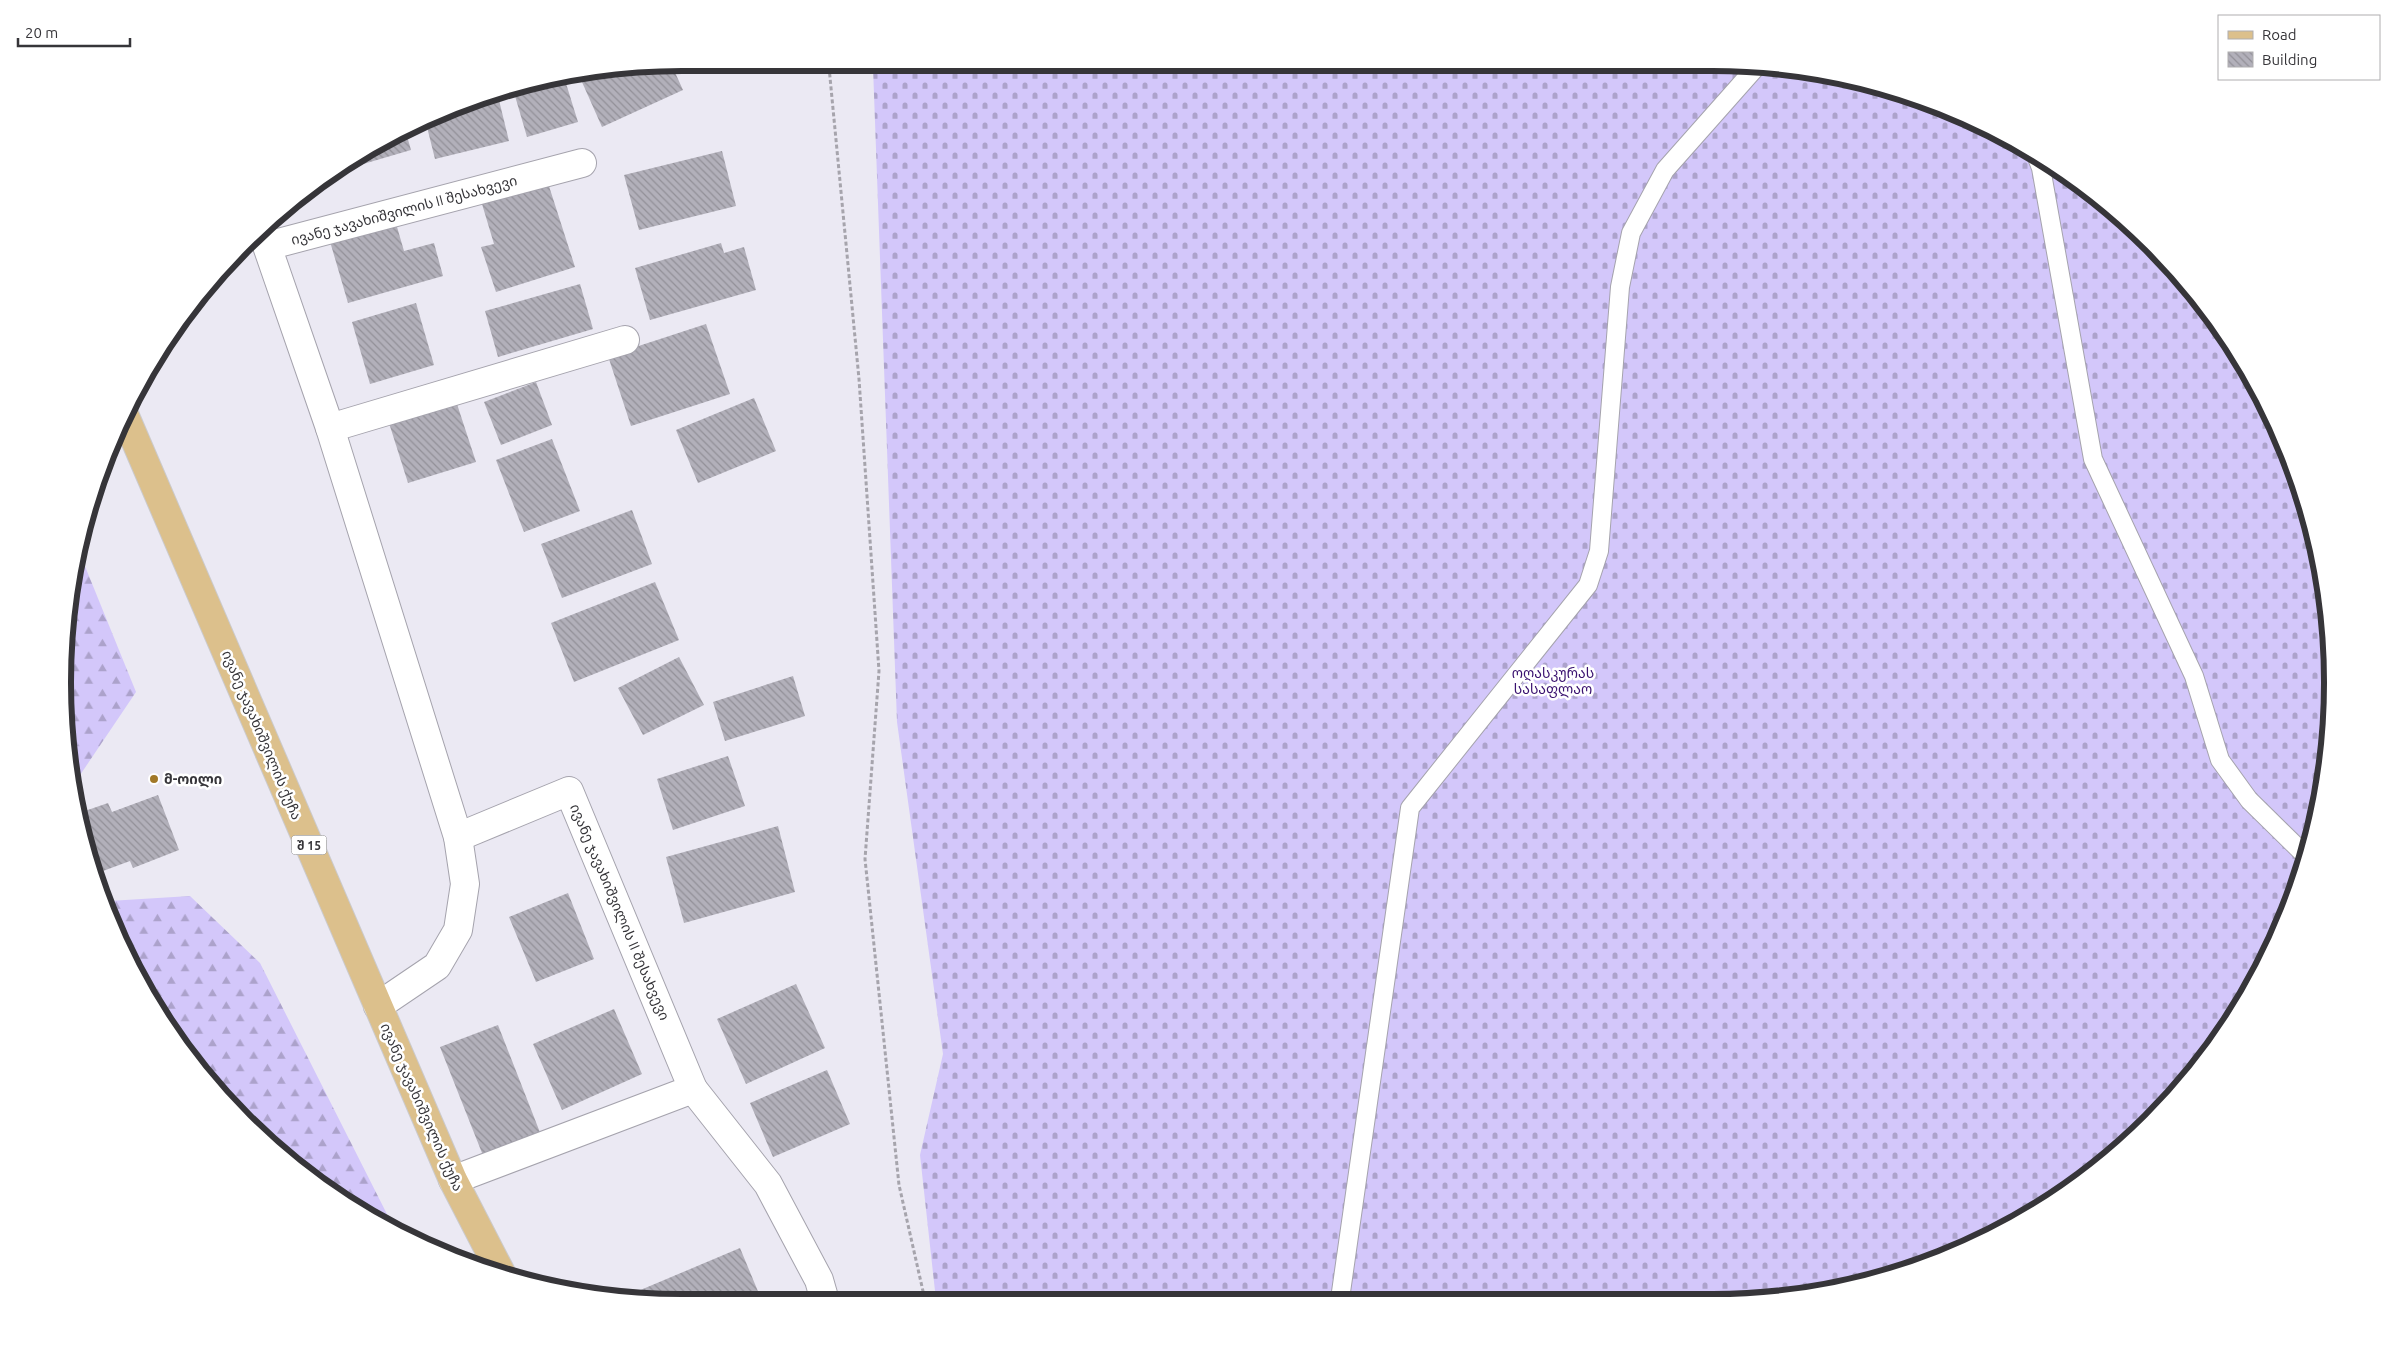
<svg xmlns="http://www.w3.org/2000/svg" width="2395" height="1365" font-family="Ubuntu,'Noto Sans Georgian',sans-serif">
<defs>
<pattern id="forest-firs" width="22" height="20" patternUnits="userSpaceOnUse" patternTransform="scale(1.25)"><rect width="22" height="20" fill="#d3c7fa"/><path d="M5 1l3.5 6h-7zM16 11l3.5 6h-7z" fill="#aca2cb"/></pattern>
<pattern id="cemetery-stones" width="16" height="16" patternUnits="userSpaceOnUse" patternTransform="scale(1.25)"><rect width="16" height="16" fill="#d3c7fa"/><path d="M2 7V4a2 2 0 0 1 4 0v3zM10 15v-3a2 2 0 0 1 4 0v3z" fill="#aca2cb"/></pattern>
<pattern id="building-back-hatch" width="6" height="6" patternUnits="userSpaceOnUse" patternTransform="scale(1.25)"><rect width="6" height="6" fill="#b2b0ba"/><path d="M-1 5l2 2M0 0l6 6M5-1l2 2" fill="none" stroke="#929098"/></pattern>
</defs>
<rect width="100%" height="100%" fill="#ebe9f3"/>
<g fill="url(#forest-firs)">
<path d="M78,549L136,692L72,787L64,723L68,602Z"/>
<path d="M89,853L109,901L190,896L260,963L394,1228L372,1219L274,1149L216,1091L146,993L110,919Z"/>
</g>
<path fill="url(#cemetery-stones)" d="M1753,64L1873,84L2023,146L2122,217L2205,305L2269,409L2311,522L2331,642L2327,764L2299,882L2249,993L2151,1121L2057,1198L1912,1270L1793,1297L936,1300L920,1155L943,1054L897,722L873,67Z"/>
<g fill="url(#building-back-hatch)">
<path d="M601,68H673L683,90L602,127L578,73Z"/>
<path d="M564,77L578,122L527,137L513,89Z"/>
<path d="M497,92L509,141L435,159L425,119L483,95Z"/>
<path d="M405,129L411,150L336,172V171Z"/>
<path d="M722,151L736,206L639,230L624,175Z"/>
<path d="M548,183L575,267L496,292L481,247L494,244L482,204Z"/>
<path d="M395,220L404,251L434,243L443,276L348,303L329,238Z"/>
<path d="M721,243L724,253L744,247L756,290L650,320L635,268Z"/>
<path d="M580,284L593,329L498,357L485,311Z"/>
<path d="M416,303L434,365L370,384L352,322Z"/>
<path d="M706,324L730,394L631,426L608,356Z"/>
<path d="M536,382L552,425L501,445L484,402Z"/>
<path d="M754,398L776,451L698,483L676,430Z"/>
<path d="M456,401L476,462L408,483L389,423Z"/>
<path d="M552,439L580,511L524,532L496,460Z"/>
<path d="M632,510L652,564L562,598L541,544Z"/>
<path d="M655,582L679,640L574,682L551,623Z"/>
<path d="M679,657L704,705L643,735L618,688Z"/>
<path d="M793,676L805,716L725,741L713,702Z"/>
<path d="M728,756L745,806L673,830L657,779Z"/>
<path d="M158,795L179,850L133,868L130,861L103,871L82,812L108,803L112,812Z"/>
<path d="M778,826L795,892L684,923L666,857Z"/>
<path d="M568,893L594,959L536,982L509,917Z"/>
<path d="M796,984L825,1048L746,1084L717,1019Z"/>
<path d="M614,1009L642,1074L562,1110L533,1044Z"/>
<path d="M498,1025L541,1135L484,1158L440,1047Z"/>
<path d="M827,1070L850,1124L773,1157L750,1103Z"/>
<path d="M740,1248L762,1301L634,1300L631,1294Z"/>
</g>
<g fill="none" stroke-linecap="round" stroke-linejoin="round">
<defs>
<g id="service">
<path d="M2036,155L2041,168L2093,459L2194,676L2220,760L2249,800L2306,856"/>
<path d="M1340,1299L1410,808L1588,585L1599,551L1620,287L1631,233L1665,170L1758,65"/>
</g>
<g id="minor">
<path d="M330,428L625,340"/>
<path d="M378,1006L437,966L458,930L465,884L458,837L330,428L267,246L582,163"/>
<path d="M693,1089L768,1184L819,1280L825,1301"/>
<path d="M453,1180L693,1089L569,791L458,837"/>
</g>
<path id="primary" d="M124,414L453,1180L501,1273"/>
</defs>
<use href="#service" stroke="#a5a3ad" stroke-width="20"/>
<use href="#minor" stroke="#a5a3ad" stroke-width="30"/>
<use href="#primary" stroke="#cbcacc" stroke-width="30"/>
<path stroke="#a6a4ac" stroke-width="3" stroke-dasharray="4 2.5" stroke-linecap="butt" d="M829,67L859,379L879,671L865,859L899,1185L925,1300"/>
<use href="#service" stroke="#fff" stroke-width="18"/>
<use href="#minor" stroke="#fff" stroke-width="28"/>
<use href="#primary" stroke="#dcc08c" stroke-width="28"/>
</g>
<circle fill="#a17827" stroke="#fff" stroke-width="2" cx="154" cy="779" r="5"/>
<g text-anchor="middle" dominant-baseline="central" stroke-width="5" stroke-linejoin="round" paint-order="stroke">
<rect fill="#fff" stroke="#727274" stroke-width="1" x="291.5" y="835.5" width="35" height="19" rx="4"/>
<g font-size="12" font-weight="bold" fill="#363539">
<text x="309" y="845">შ 15</text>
</g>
<g font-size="14" fill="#363539" stroke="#fff">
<text transform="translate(404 210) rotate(-15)">ივანე ჯავახიშვილის II შესახვევი</text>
<text transform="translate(262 735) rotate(67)">ივანე ჯავახიშვილის ქუჩა</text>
<text transform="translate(620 912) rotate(67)">ივანე ჯავახიშვილის II შესახვევი</text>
<text transform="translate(422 1107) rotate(66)">ივანე ჯავახიშვილის ქუჩა</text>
</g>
<g font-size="14" fill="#3a1270" stroke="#fff">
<text x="1553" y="673">ოღასკურას<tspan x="1553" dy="16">სასაფლაო</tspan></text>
</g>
<g font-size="14" font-weight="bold" fill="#363539" stroke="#fff" text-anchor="start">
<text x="164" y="779">მ-ოილი</text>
</g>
</g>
<path d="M0 0H2395V1365H0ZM682 71H1713A611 611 0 0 1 2324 682V683A611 611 0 0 1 1713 1294H682A611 611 0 0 1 71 683V682A611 611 0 0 1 682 71Z" fill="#fff" fill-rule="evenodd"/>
<path fill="none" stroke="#363539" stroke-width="6" d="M682 71H1713A611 611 0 0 1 2324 682V683A611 611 0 0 1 1713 1294H682A611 611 0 0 1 71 683V682A611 611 0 0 1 682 71Z"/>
<rect x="2218" y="15" width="162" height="65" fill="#ffffff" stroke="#afaeb0"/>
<rect x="2228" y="31" width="25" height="8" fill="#dcc08c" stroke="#afaeb0"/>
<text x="2262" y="40" font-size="15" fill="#363539">Road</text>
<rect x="2228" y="52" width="25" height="15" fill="url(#building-back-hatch)" stroke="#afaeb0"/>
<text x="2262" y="65" font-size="15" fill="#363539">Building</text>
<path d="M18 38v8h112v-8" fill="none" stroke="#363539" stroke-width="2.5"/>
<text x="25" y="38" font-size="15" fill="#363539" stroke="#ffffff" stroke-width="4" paint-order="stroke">20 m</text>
</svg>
